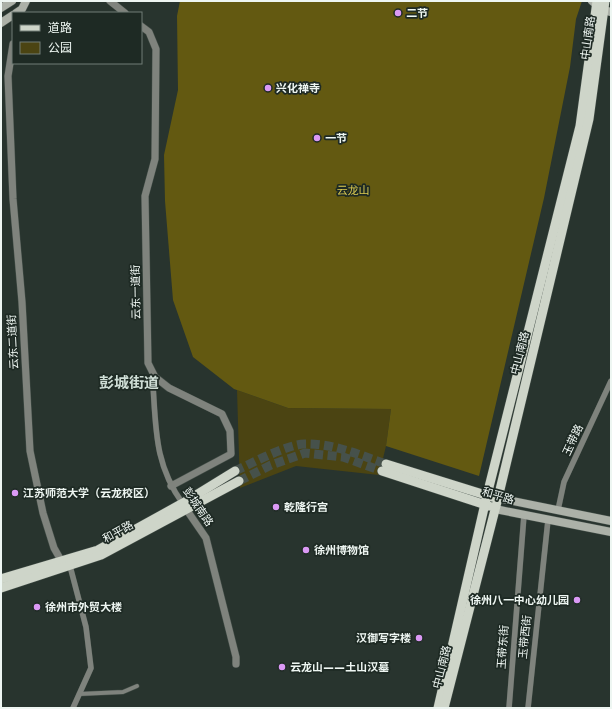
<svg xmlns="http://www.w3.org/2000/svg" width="612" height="709" font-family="'Work Sans','Noto Sans SC',sans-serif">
<rect width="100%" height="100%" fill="#28342e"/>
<path fill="#4b4412" d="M237,390L288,408L391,409L386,446L379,475L296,466L240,488Z"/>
<path fill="#635911" d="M180,1H582L576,19L570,67L544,198L479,476L386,446L391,409L288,408L234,389L193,357L173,300L165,201L164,155L178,90L177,16Z"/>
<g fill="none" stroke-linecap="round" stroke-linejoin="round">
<g stroke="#46514b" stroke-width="9" stroke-dasharray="9 4.5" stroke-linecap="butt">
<path d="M235,471C252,463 286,445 304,444C332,443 360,455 386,464"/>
<path d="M239,481L271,465L305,453L343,457L382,471"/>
</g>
<defs>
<path id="pedestrian" d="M79,694L123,692L137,686"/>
<g id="minor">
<path d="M153,385C156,431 155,465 183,504"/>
<path d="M558,510L564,482L611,381"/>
<path d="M67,564L70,566L86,627L91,668L73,708"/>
<path d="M509,708L524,515"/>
<path d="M528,708L548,520"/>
</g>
<g id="tertiary">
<path d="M110,1L125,13"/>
<path d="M141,26L149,32L156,49L155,159L145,196L148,363L155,377L169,388L222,414L230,431L231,454L171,486"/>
<path d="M13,44L8,76L13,199L22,302L30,451L43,513L54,548L62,562"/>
<path d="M186,509L206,538L236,657V664"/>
</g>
<g id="secondary">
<path d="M592,1L603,10L611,12"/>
<path d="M1,8L12,1"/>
<path d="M16,13L22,9L26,1"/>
<path d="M1,23L13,15"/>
<path d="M498,498L611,521"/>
<path d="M495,509L611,532"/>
</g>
<g id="primary">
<path d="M386,464L492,497"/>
<path d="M382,471L489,506"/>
<path d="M1,579L98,550L183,503L235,471"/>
<path d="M1,588L101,555L239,481"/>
<path d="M438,708L487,495L580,126L597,1"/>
<path d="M444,708L498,498L589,119L605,1"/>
</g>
</defs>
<use href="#pedestrian" stroke="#444f49" stroke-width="5"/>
<use href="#minor" stroke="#444f49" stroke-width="6"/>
<use href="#tertiary" stroke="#444f49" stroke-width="8"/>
<use href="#secondary" stroke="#444f49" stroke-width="9"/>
<use href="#primary" stroke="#444f49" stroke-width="10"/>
<use href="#pedestrian" stroke="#7f837d" stroke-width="4"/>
<use href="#minor" stroke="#7f837d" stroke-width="5.5"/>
<use href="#tertiary" stroke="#7f837d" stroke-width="7"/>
<use href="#secondary" stroke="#acb1a8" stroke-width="8"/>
<use href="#primary" stroke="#ced5c9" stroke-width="9"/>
</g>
<g fill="#db99f5" stroke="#1e2a24" stroke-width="1.5">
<circle cx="398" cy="13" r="4"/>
<circle cx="268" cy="88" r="4"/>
<circle cx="317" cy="138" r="4"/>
<circle cx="15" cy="493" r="4"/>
<circle cx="276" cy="507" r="4"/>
<circle cx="306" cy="550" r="4"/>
<circle cx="577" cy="600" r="4"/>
<circle cx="37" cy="607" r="4"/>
<circle cx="419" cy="638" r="4"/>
<circle cx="282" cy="667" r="4"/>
</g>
<g text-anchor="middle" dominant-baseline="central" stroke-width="3.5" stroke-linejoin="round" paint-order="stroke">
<g font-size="11" font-weight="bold" fill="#eef6f2" stroke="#1e2a24" text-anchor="start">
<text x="406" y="13">二节</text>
<text x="276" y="88">兴化禅寺</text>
<text x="325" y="138">一节</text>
<text x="23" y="493">江苏师范大学（云龙校区）</text>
<text x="284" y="507">乾隆行宫</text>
<text x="314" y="550">徐州博物馆</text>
<text x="569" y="600" text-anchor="end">徐州八一中心幼儿园</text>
<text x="45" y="607">徐州市外贸大楼</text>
<text x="411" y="638" text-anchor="end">汉御写字楼</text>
<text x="290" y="667">云龙山——土山汉墓</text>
</g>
<g font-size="11" fill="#eef6f2" stroke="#1e2a24">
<text transform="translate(588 38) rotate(-82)">中山南路</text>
<text transform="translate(136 292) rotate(-91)">云东一道街</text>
<text transform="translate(13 342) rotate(-93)">云东二道街</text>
<text transform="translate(520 353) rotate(-76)">中山南路</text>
<text transform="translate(573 440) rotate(-65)">玉带路</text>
<text transform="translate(498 496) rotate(16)">和平路</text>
<text transform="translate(198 507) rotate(56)">彭城南路</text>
<text transform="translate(118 532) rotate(-29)">和平路</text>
<text transform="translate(525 637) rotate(-84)">玉带西街</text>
<text transform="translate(503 647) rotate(-86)">玉带东街</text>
<text transform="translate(442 667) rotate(-76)">中山南路</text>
</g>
<g font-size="11" fill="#dbca51" stroke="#1e2a24">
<text x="353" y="190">云龙山</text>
</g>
<g font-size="15" font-weight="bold" fill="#cfded6" stroke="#1e2a24">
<text x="129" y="383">彭城街道</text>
</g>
</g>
<rect width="612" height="709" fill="none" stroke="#eef6f2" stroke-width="4"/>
<rect x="12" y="12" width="130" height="52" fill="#1e2a24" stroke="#717c76"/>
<rect x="20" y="25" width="20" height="6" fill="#ced5c9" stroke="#717c76"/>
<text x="48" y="32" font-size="12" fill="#eef6f2">道路</text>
<rect x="20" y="42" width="20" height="12" fill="#4b4412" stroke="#717c76"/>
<text x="48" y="52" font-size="12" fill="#eef6f2">公园</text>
</svg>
